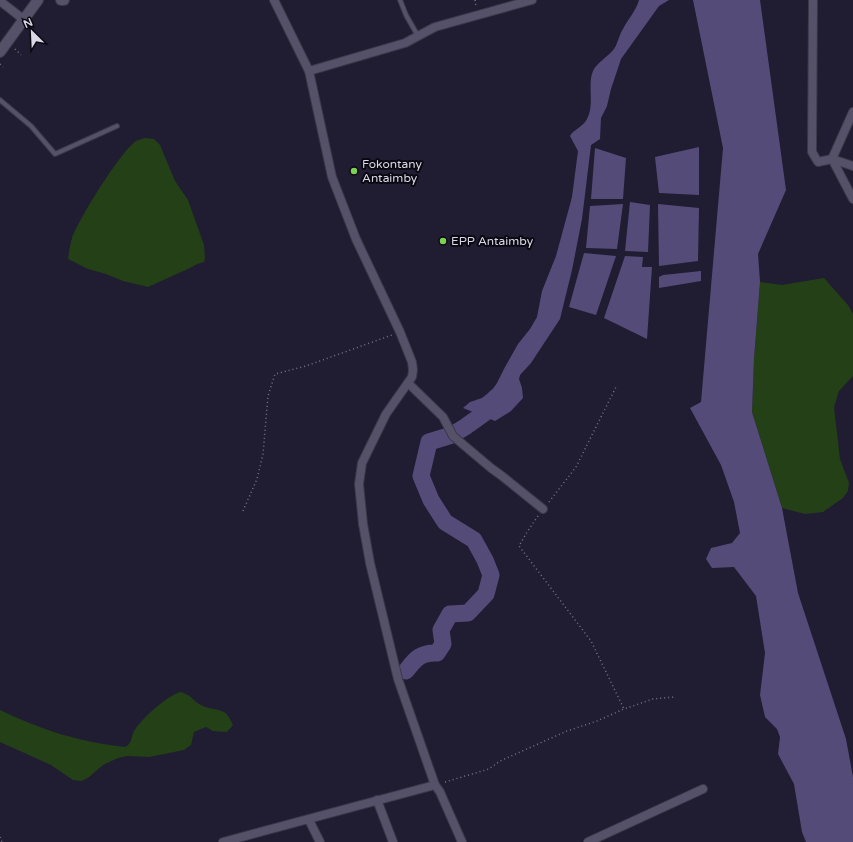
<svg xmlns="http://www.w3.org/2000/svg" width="853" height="842" font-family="'Varela Round',sans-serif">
<rect width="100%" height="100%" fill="#201c31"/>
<g fill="#234017">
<path d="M145,138L154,139L160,145L175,181L188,200L204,245L205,258L204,262L197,264L190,268L148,287L123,281L106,274L88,269L68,259C69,252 70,245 72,238C79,219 120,152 136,141C138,140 142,139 145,138Z"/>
<path d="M824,278L848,305L853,314V376L839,391L834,407L840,459L849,483L848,491L843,498L823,512L805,514L782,508L752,412L754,359L760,282L782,285Z"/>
<path d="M180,692C192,695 190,698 199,704C206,709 216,708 224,712C228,714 231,721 233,725L227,732L213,731L206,727L194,732L191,745L184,750L149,757L127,756L118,758L103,765L89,777L82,781L73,780L51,765L0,742V710C42,730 79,742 125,747C132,744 131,737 134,731C142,718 167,696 180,692Z"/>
</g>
<g fill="#554b79">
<path d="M639,0H669L659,6L621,59L611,89L607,106L601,118L600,139L591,145L582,219L572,270L560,319L531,363L520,375L519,379L522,388L523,398L511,411L495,421L463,408L470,402L482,398L492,390L497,383L505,367L518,344L530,329L537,317L542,291L556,256L572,197L578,151L570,136C574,129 583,127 587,119C595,104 587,85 593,71C597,62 608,57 614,49C618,43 619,35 623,29C628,19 636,11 639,0Z"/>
<path d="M693,0H760L786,190L758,254L760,282L754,359L752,412L782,508L798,593L846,739L853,777V842H806L802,832L794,784L778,754L780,737L777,729L765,717L760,695L765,653L756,596L734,567L712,568L706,559L711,548L732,543L740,533L734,502L721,465L690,408L701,402L723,148Z"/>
<path d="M699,147V195L659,193L655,157Z"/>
<path d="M595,148L626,158L623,199H591Z"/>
<path d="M630,202L650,205L648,252L625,251Z"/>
<path d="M623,204L617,249L586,248L590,206Z"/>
<path d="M658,204L699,208L698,261L659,266Z"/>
<path d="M584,253L616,256L596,315L569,307Z"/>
<path d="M625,256L643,257L642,267H652L647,339L604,318Z"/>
<path d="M701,271V281L659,288V277L663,275Z"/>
</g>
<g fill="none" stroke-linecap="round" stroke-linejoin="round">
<path stroke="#554b79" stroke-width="17" d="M406,671C415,659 421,652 437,653L443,644L441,630L450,614L468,613L486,594L491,575L485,560L474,540L445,522L431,500L421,476L429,442L452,435L465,427L486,412L496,397"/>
<defs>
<g id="service">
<path d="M400,0L406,15L418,36"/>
<path d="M0,100L31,126L55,154L117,126"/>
</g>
<g id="minor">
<path d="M274,0L309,71L332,177L356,239L400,332L412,362L413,370L412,377L386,414L362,463L359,484L363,524L370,563L398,679L435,785"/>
<path d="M813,0L812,152L818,162L832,159L853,166"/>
<path d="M0,1L23,19"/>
<path d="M309,71L405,43L435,27L532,0"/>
<path d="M853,112L832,159L853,199"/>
<path d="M408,383L443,417L453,436L491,468L502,476L543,509"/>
<path d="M377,800L393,842"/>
<path d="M309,820L320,842"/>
<path d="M223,842L435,785L440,792L462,842"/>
<path d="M588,842L703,789"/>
</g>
<path id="tertiary" d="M61,0H64"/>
<path id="secondary" d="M0,52L38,0"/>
</defs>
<use href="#service" stroke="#3c3849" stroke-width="6"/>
<use href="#minor" stroke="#3c3849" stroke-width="10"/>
<use href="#tertiary" stroke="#3c3849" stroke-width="12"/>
<use href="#secondary" stroke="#3c3849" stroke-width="12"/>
<g stroke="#787586" stroke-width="1.5" stroke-dasharray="1 3" stroke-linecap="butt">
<path d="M475,0L476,7"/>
<path d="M15,49L21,55"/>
<path d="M0,64L3,67"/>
<path d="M549,502L576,467L616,387"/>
<path d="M243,511L257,479L263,454L268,396L275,374L306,366L392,335"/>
<path d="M538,516L527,532L519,546L591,641L624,709"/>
<path d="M445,782L489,769L500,761L567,731L597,721L624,709L653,699L674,697"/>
<path d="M0,837L2,842"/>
</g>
<use href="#service" stroke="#555169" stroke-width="4"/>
<use href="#minor" stroke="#555169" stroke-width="8"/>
<use href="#tertiary" stroke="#555169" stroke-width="10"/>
<use href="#secondary" stroke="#555169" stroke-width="10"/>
</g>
<g fill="#7cd155" stroke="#0a0811" stroke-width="1.5">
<circle cx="354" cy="171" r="4"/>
<circle cx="443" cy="241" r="4"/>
</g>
<g text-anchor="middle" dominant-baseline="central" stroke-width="4" stroke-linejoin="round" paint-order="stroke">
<g font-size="12" fill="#d9d7e5" stroke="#0a0811" text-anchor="start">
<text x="362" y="164">Fokontany<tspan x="362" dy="14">Antaimby</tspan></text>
<text x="451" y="241">EPP Antaimby</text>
</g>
</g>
<g transform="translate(32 32) rotate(336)" stroke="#0a0811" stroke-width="3" paint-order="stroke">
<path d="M0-3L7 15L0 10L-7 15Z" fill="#d9d7e5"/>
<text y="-6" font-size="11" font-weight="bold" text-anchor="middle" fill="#d9d7e5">N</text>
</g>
</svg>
